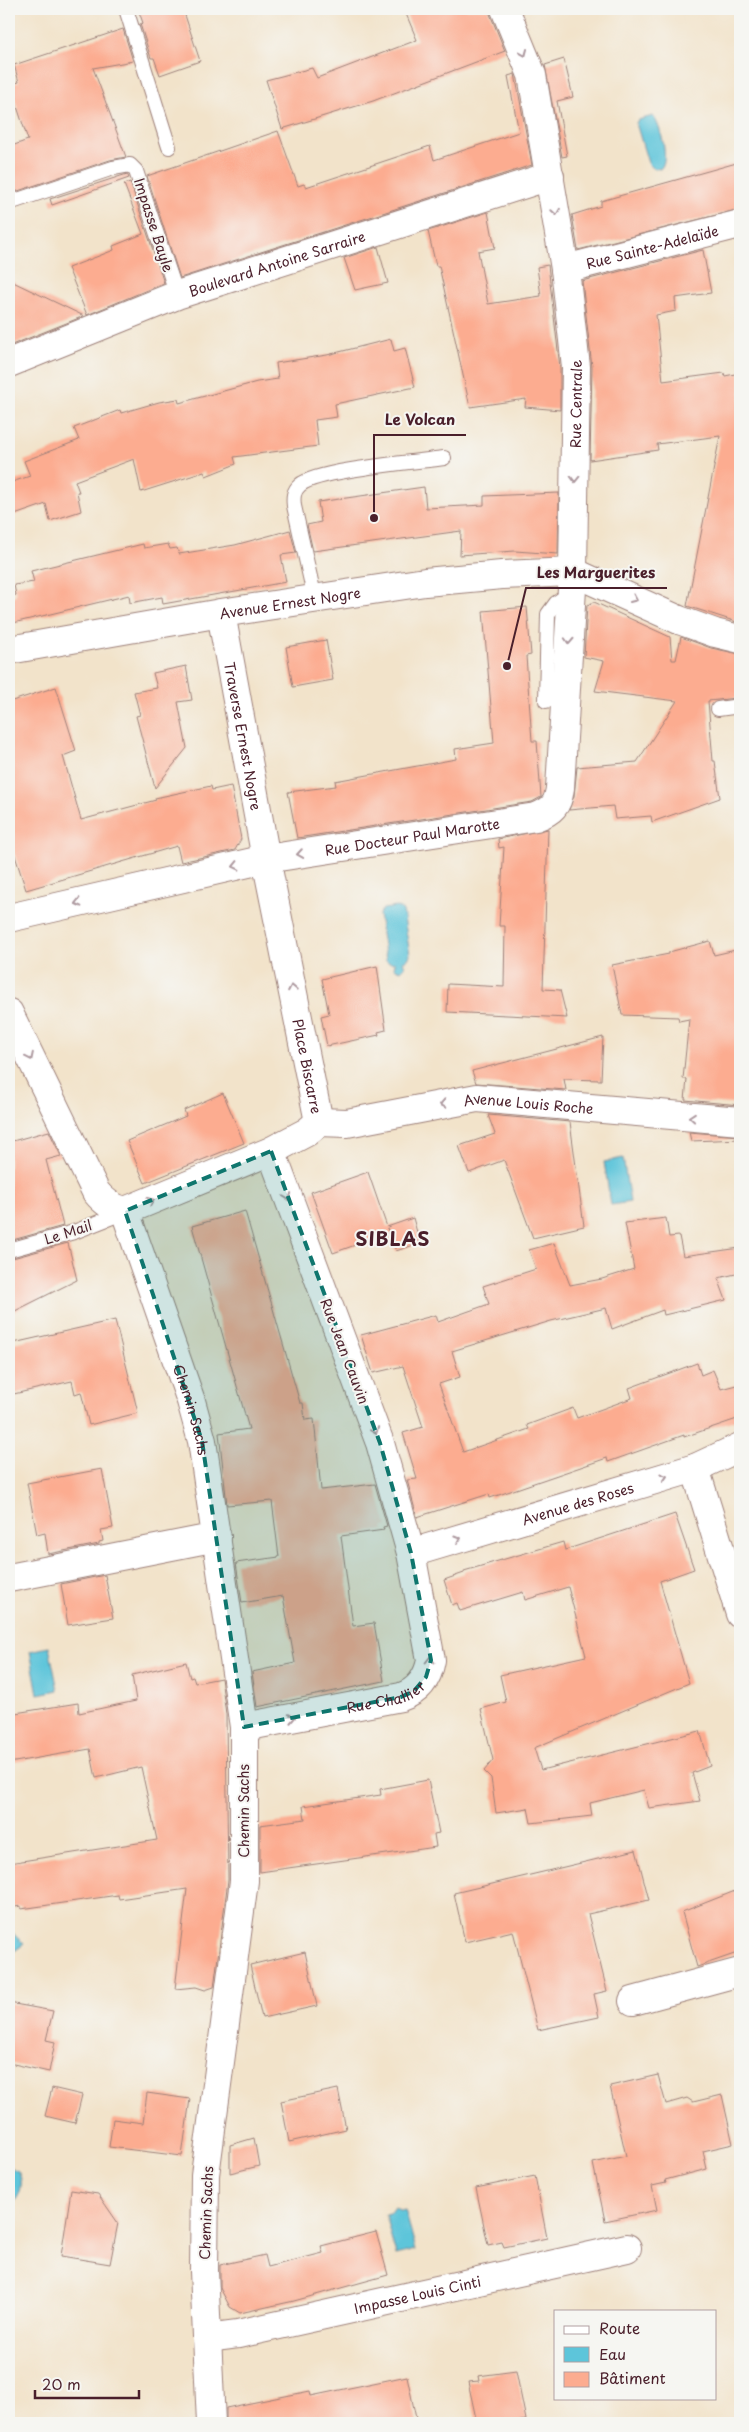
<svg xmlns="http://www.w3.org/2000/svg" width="749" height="2432" font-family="'Playpen Sans',sans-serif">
<rect width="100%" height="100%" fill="#f6f6f2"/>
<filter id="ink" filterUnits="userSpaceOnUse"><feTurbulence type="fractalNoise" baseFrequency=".02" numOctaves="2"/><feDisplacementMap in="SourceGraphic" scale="10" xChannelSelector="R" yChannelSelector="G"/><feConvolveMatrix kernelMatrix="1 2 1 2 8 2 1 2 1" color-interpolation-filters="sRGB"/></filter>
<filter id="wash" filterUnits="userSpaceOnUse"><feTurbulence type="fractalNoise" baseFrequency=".0096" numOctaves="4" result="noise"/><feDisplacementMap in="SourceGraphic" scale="20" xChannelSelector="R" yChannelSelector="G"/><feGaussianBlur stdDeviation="1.12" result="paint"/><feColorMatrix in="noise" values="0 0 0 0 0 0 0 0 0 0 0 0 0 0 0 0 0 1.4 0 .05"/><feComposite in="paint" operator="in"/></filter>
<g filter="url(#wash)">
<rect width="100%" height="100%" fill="#f2e3ca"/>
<g fill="#5dc5da" stroke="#547282">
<path d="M653,116C661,126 670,161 660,169L653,168L648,163L636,123L638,120Z"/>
<path d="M397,907L403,911L410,955L408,959L403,961L405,967L401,971L394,968L395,963L388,962L386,960L379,914L383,909Z"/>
<path d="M623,1158L630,1202L611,1205L604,1162Z"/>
<path d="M49,1647L58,1690L38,1694L30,1651Z"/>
<path d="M9,1930L24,1944L9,1955Z"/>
<path d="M9,2167L18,2171C25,2184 20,2198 9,2207Z"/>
<path d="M394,2207L401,2211L405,2210L416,2250L396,2255L385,2215L389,2214Z"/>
</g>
<g id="blocks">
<g fill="#fcac90">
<path d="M138,9H183L200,61L160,75L154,58H151L140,24L143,23Z"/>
<path d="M404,9H488L505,51L373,101L282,129L266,80L312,68L317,78L417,40Z"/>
<path d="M123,29L133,61L93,68L126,157L110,160L9,194V147L28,140L10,85L19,82L14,65Z"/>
<path d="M564,59L573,97L557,101L567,156L562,157L545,65Z"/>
<path d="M515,74L532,165L180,278L147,176L278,131L298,186L304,184L306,187L430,146L434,160L519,132L508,76Z"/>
<path d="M740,162V209L578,250L572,215L601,206V201Z"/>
<path d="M127,174L129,178L52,205L50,199Z"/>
<path d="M130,182L164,283L87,315L68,268L114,250L113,246L143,234L124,184Z"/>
<path d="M488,212L495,248L478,251L488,304L541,296L537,267L548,265L560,368V410L525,407L526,399L470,407L439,266H436L428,231Z"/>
<path d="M378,247L388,283L355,290L344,258Z"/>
<path d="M703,250L711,293L675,298L676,311L656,315L663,381L724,373L725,376L740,373V623L687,606L720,436L657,444L658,450L590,460L592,367L582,281Z"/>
<path d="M9,280L84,316L9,346Z"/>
<path d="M391,339L394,351L405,348L415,387L335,404L337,417L315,420L318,446L234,457L236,464L206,476L204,472L141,492L134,459L75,481L79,492H77L81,511L50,521L46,504L9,517V483L30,476L24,461L79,440L74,428L120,410L121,413L159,402L178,399L179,403L257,382L278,379L276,363L327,355Z"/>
<path d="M424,487L426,508L484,505V496L559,493L558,554L515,551L460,555L461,531L313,551L307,525L321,522L318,502Z"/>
<path d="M290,530L296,553L281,555L286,582L163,604L162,597L130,603L129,595L9,624V597L16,595L14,585L34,582L31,571L143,544L144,548L168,544L170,549L177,548L179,554L235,545Z"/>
<path d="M594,602L670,637L672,660H676L681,637L711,648L740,654V690L737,698L708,701L713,761H715L720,798L652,822L651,816L615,819L613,806L569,810L574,796L577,767L637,762L677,701L595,691L604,661L584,657L587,605Z"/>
<path d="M527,607L531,655L526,656L532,741H537L541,797L532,802L297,838L288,792L336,786L335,781L456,759L455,749L494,743L483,611Z"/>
<path d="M326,640L333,680L293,687L286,647Z"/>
<path d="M186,666L192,700L178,702L187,748L155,788L136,716L140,715L134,692L157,688L153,673Z"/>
<path d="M56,687L76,751L63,756L81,820L156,800L155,798L211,786L212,790L231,786L241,839L235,850L181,862L177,846L26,890L9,837V702Z"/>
<path d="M548,829L543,989L560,990L567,1018L447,1012L448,984L504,987L505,926H499L504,847L499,848L498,839Z"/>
<path d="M710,941L714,955L740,949V1105L685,1100L687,1079H683L689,1019L679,1021L678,1017L622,1015L612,965L669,954V952Z"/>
<path d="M377,966L386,1030L378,1032L379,1035L327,1046L321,1016L329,1014L322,979Z"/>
<path d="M603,1037L601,1080L564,1079L566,1090L476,1083L472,1071Z"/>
<path d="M223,1093L244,1143L145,1183L127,1141L186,1116L184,1110Z"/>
<path d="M488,1115L570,1122L584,1226L533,1238L504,1160L469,1173L459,1146L495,1134Z"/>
<path d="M49,1131L61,1156L46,1160L63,1226L9,1241V1142Z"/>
<path d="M689,1132L740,1136V1139L691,1141Z"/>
<path d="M368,1172L387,1227L413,1218L420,1243L396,1251L387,1228L389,1233L333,1253L311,1192Z"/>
<path d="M245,1211L300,1403H303L305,1420L314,1419L321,1490L375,1484L387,1526L383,1527L384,1530L341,1536L353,1626L374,1623L384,1681L257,1707L252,1672L295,1663L283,1596L242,1603L236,1563L279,1557L272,1501L227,1505L219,1433L249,1429L192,1226Z"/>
<path d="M666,1218L669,1237L679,1236L683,1256L740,1248V1273L718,1278L726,1300L664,1315L663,1310L612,1329L606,1308L551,1321L452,1351L460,1377L439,1384L463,1452L529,1429L527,1425L573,1408L577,1418L632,1398L629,1388L697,1363L701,1375L713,1370L721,1389L740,1384V1418L684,1437V1435L608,1462L607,1458L490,1498L489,1494L417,1517L407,1480L417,1479L403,1433L423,1427L403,1366L373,1373L361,1335L436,1315L438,1322L489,1304L483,1286L536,1269L529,1250L554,1243L570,1285L602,1279L634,1269L625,1223Z"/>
<path d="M68,1243L77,1280L9,1314V1259Z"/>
<path d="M115,1320L138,1413L89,1425L81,1392L75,1394L72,1381L9,1395V1344Z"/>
<path d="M102,1469L113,1528L101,1530L103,1541L99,1542V1544L48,1554L45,1533L37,1535L27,1483Z"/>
<path d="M675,1514L694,1569L660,1581L689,1683L534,1748L541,1770L700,1731L710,1766L692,1773L700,1801L649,1808L644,1790L590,1803L592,1816L531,1823L528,1808L496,1813L491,1778L484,1771L493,1760L481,1709L506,1702L500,1675L586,1656L568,1587L525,1600L523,1592L460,1611L457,1603L452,1605L444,1580L464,1573V1571L563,1542L565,1550Z"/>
<path d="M105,1575L113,1618L68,1625L61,1584Z"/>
<path d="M186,1662L190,1678L193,1677L195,1683L221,1678L226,1714L228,1880L214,1987L205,1990L196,1987L175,1989L187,1889L119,1899L118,1895L21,1909V1906L9,1908V1863L157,1840L141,1767L96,1778L90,1749L9,1763V1714L78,1703L79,1713L136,1701L132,1675Z"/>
<path d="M428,1780L439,1833L434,1834L436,1847L260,1872V1825L305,1819L303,1806L381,1795L380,1789Z"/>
<path d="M636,1850L649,1900L588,1914L607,1991L594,1994L599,2017L538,2030L513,1931L465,1942L454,1893Z"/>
<path d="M740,1889V1952L697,1967L682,1912Z"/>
<path d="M305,1952L317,2006L262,2018L250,1965Z"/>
<path d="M9,2003L53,2011L46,2040L55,2042L49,2072L9,2063Z"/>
<path d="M658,2075L666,2104L687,2098L693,2102L722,2095L733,2144L703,2151L707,2169L665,2180L666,2183L652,2186L657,2210L605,2221L593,2163L626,2156L610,2086Z"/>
<path d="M52,2088L82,2095L75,2123L45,2116Z"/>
<path d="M338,2089L346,2129L289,2142L281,2101Z"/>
<path d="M147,2093L190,2099L182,2156L109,2147L113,2119L143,2123Z"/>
<path d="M254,2138L259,2166L230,2173V2145Z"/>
<path d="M535,2176L547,2238L504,2247L502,2242L488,2245L476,2188Z"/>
<path d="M71,2190L98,2194L118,2223L110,2264L61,2256Z"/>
<path d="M376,2232L388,2275L294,2301L240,2313L230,2307L220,2288V2265L265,2255L268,2267L323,2253L321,2246Z"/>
<path d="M516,2371L526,2420L511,2423H477L468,2382L479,2381L478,2376Z"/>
<path d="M407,2376L417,2423H226V2408L310,2391L311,2396Z"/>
</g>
</g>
</g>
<g filter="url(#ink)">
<use href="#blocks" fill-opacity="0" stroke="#9e817a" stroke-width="1"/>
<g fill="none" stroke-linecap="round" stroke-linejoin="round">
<defs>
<g id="lane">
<path d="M126,9L169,147"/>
<path d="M9,203L113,168L130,165L136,171L177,295"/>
<path d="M315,599L294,506C293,498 293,491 300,485C317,470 416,462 444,458"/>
<path d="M546,701L548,614L556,603L572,592"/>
<path d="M718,709L740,706"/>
<path d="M9,1250L74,1232L125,1212"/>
</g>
<g id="street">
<path id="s1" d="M565,269L740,224"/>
<path id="s2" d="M9,363L177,295L550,176"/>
<path id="s3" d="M221,613L266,859L536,817C552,811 558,805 560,788L573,572L576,367L565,269L532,75L505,9"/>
<path id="s4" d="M9,650L221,613L425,582L502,575L573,572L679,620L715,633L740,639"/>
<path id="s5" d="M9,918L266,859L319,1122"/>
<path d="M9,1013L96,1192C104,1202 112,1208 125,1211L271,1151L307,1132L319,1122"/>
<path id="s6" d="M319,1122L347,1123L477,1098L740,1121"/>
<path id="s7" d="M125,1211L191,1401L202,1441L244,1727V1881L205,2175L204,2271L211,2423"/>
<path d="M695,1468L740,1614"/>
<path id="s8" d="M411,1553L695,1468L740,1447"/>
<path d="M9,1578L217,1537"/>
<path id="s9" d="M244,1727L401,1697C419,1691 428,1678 431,1660L411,1553L380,1443L271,1151"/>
<path d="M633,2001L740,1972"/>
<path id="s10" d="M207,2338L238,2334L627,2248"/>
</g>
</defs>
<use href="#lane" stroke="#9e817a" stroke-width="16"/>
<use href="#street" stroke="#9e817a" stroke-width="30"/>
<use href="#lane" stroke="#fff" stroke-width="14"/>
<use href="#street" stroke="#fff" stroke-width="28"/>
</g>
<defs><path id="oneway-chevron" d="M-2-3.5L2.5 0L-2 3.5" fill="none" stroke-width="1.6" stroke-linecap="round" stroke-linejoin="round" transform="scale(1.25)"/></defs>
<g stroke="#ae9aa0">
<use href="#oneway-chevron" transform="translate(524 53) rotate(67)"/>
<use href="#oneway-chevron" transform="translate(556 212) rotate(81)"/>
<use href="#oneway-chevron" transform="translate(575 479) rotate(91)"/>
<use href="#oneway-chevron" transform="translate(634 599) rotate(24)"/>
<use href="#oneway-chevron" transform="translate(569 641) rotate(93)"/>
<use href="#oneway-chevron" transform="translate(300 854) rotate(171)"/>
<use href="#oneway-chevron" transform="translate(236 866) rotate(167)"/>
<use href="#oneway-chevron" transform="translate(78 903) rotate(167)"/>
<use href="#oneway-chevron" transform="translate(292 988) rotate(-101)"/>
<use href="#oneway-chevron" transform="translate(30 1057) rotate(64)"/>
<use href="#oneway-chevron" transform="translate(443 1104) rotate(169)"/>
<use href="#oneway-chevron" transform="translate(692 1117) rotate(-175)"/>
<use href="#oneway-chevron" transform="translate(288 1197) rotate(69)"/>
<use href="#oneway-chevron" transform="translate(151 1201) rotate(-22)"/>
<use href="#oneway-chevron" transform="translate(375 1431) rotate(69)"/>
<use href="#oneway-chevron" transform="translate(664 1477) rotate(-17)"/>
<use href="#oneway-chevron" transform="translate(458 1539) rotate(-17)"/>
<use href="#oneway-chevron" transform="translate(430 1660) rotate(-90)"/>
<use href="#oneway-chevron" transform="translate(292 1718) rotate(-11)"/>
</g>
</g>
<path fill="#0f766e" fill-opacity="0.2" stroke="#0f766e" stroke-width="4" stroke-dasharray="10 6" stroke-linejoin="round" d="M271,1151L380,1443L411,1553L431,1660L426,1677L414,1691L401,1697L244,1727L202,1441L125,1211Z"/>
<g text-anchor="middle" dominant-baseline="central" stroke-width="4" stroke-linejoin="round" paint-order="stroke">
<g font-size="14" fill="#4a1f2b" stroke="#f6f6f2">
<text transform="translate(154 225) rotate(72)">Impasse Bayle</text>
<text stroke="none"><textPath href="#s1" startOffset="90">Rue Sainte-Adelaïde</textPath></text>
<text stroke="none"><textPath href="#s2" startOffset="286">Boulevard Antoine Sarraire</textPath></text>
<text stroke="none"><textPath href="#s3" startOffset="948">Rue Centrale</textPath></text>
<text stroke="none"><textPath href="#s4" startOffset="285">Avenue Ernest Nogre</textPath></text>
<text stroke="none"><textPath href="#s3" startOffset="125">Traverse Ernest Nogre</textPath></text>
<text stroke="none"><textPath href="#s3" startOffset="398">Rue Docteur Paul Marotte</textPath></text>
<text stroke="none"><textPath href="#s5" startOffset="475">Place Biscarre</textPath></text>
<text stroke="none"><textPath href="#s6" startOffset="212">Avenue Louis Roche</textPath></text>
<text transform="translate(68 1232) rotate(-18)">Le Mail</text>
<text transform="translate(345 1351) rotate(69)">Rue Jean Cauvin</text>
<text stroke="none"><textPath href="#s7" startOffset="210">Chemin Sachs</textPath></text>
<text stroke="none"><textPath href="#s8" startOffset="174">Avenue des Roses</textPath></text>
<text stroke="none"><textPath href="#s9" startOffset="145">Rue Challier</textPath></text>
<text transform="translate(243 1811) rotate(-90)">Chemin Sachs</text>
<text transform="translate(206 2213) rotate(-88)">Chemin Sachs</text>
<text stroke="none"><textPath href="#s10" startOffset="215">Impasse Louis Cinti</textPath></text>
</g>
<g font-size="19" font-weight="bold" letter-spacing="1" fill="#4a1f2b" stroke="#f6f6f2">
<text x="393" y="1238">SIBLAS</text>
</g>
</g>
<path fill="none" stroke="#4a1f2b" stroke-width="2" d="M374 518L374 435H466M507 666L526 588H667"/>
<g fill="#4a1f2b" stroke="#f6f6f2" stroke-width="2">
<circle cx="374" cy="518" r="5"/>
<circle cx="507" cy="666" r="5"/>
</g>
<g font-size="15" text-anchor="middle" font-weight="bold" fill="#4a1f2b" stroke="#f6f6f2" stroke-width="4" stroke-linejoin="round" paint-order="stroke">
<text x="420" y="425">Le Volcan</text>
<text x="596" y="578">Les Marguerites</text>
</g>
<rect width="749" height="2432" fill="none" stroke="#f6f6f2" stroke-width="30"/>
<rect x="554" y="2310" width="162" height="90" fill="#f6f6f2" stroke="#b1a0a2"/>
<rect x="564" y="2326" width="25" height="8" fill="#ffffff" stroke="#b1a0a2"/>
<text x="599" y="2334" font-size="15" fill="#4a1f2b">Route</text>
<rect x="564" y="2347" width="25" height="15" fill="#5dc5da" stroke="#b1a0a2"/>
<text x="599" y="2360" font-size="15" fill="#4a1f2b">Eau</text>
<rect x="564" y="2372" width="25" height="15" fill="#fcac90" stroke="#b1a0a2"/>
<text x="599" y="2384" font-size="15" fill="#4a1f2b">Bâtiment</text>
<path d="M35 2390v8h104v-8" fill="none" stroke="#4a1f2b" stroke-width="2.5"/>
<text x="42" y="2390" font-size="15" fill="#4a1f2b" stroke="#f6f6f2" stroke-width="4" paint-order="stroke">20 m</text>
</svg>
